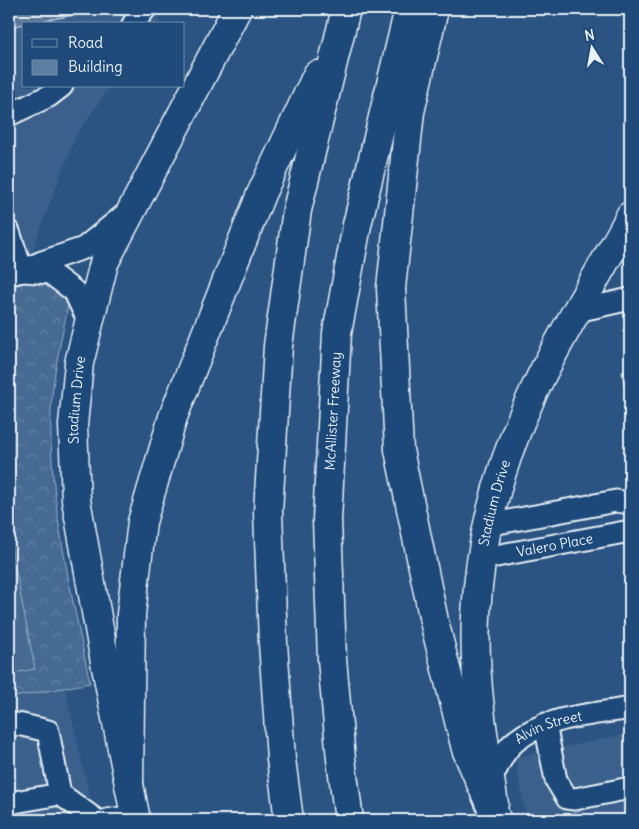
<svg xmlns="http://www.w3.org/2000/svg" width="639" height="829" font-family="Delius,sans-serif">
<defs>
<pattern id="forest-crowns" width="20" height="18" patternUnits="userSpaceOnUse" patternTransform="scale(1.25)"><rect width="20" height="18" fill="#476b93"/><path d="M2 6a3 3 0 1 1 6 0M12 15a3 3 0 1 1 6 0" fill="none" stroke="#6281a3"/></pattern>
<pattern id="building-back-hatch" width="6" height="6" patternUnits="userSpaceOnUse" patternTransform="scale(1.25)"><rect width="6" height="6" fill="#5d7da1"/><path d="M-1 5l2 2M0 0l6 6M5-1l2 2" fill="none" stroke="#53657a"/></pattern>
</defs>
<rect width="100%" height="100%" fill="#2b5482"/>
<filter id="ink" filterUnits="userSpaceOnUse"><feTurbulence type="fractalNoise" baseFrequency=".02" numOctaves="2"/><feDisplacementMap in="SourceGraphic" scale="10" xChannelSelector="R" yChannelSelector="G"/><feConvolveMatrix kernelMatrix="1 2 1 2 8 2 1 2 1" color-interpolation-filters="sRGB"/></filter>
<g filter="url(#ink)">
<g fill="#3a608b">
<path d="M9,9H167L156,24H24V86H111L76,135L35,243L13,346L9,395Z"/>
<path d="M9,395L62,674L95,820H9Z"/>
<path d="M630,733V820H527L515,758Z"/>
</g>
<path fill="url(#forest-crowns)" stroke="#98aec6" d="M37,281L49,282L67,298L68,307C61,340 53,374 51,408C48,501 72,593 90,683L9,698V286Z"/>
<path fill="#476b93" stroke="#98aec6" d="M9,536L35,669L9,674Z"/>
<g fill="url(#building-back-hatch)" stroke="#e8f1f8">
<path d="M9,9H107L9,27Z"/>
<path d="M630,371V416L622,372Z"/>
<path d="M49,815L50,820H22Z"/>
</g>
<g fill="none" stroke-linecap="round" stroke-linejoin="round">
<defs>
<g id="minor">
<path d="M133,24L145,9"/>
<path d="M9,115L49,96L62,86"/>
<path d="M9,232L22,271"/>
<path d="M25,271L50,273L74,291L89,322"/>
<path d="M9,274L22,271L42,262L84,248L127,213"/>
<path d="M577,311L630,299"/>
<path d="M487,525L616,501L630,503"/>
<path id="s1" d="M480,559L630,531"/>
<path d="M545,724L556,780L567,798L575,799L630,788"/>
<path d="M9,726L18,724L48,731L60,794L96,820"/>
<path id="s2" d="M490,781C498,767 503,750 517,740C547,716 594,715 630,708"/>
<path d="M9,803L60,794"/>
<path d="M107,820L135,816"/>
</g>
<g id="major">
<path id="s3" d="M494,804C484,743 473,678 476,616C479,537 500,463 534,391C554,348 579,307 603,265C612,249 622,233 630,216"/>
<path id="s4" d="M136,820L105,662L76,500L73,425L79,363L104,263L237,9"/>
</g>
<g id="highway">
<path d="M434,9L410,112L391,288L399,450L434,621L466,749L496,818"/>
<path d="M129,784L131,614L142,522L173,417L261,194L317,75"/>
<path d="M289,820L281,759L273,643L268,512L278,346L297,210L346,9"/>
<path id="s5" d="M349,820L341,759L332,659L327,520L337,333L357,225L409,9"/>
</g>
</defs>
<use href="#minor" stroke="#e8f1f8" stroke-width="25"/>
<use href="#major" stroke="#e8f1f8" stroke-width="31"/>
<use href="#highway" stroke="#e8f1f8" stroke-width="31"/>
<use href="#minor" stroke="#1f4a7a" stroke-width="21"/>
<use href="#major" stroke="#1f4a7a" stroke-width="28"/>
<use href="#highway" stroke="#1f4a7a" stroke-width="28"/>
</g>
</g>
<g text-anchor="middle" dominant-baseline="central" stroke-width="4.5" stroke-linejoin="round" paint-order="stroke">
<g font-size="14" fill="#e8f1f8" stroke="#1f4a7a">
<text stroke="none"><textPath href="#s4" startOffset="426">Stadium Drive</textPath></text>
<text stroke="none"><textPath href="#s5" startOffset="410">McAllister Freeway</textPath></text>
<text stroke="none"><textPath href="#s3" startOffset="304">Stadium Drive</textPath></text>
<text stroke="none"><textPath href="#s1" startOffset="76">Valero Place</textPath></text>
<text stroke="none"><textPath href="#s2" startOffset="84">Alvin Street</textPath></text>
</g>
</g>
<rect width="639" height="829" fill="none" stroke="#1f4a7a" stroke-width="30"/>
<rect x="15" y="15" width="609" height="799" fill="none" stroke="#e8f1f8" stroke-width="2" filter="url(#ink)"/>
<rect x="22" y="22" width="162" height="65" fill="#1f4a7a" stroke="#6f8dac"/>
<rect x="32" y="39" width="25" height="8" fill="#1f4a7a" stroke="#6f8dac"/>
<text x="68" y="48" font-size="15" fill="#e8f1f8">Road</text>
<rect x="32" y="60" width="25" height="15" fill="#5d7da1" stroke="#6f8dac"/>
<text x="68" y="72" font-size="15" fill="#e8f1f8">Building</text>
<g transform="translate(592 48) rotate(349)" stroke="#1f4a7a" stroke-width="4" paint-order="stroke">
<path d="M0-4L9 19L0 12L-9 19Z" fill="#e8f1f8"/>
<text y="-8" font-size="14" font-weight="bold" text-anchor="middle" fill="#e8f1f8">N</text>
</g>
</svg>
